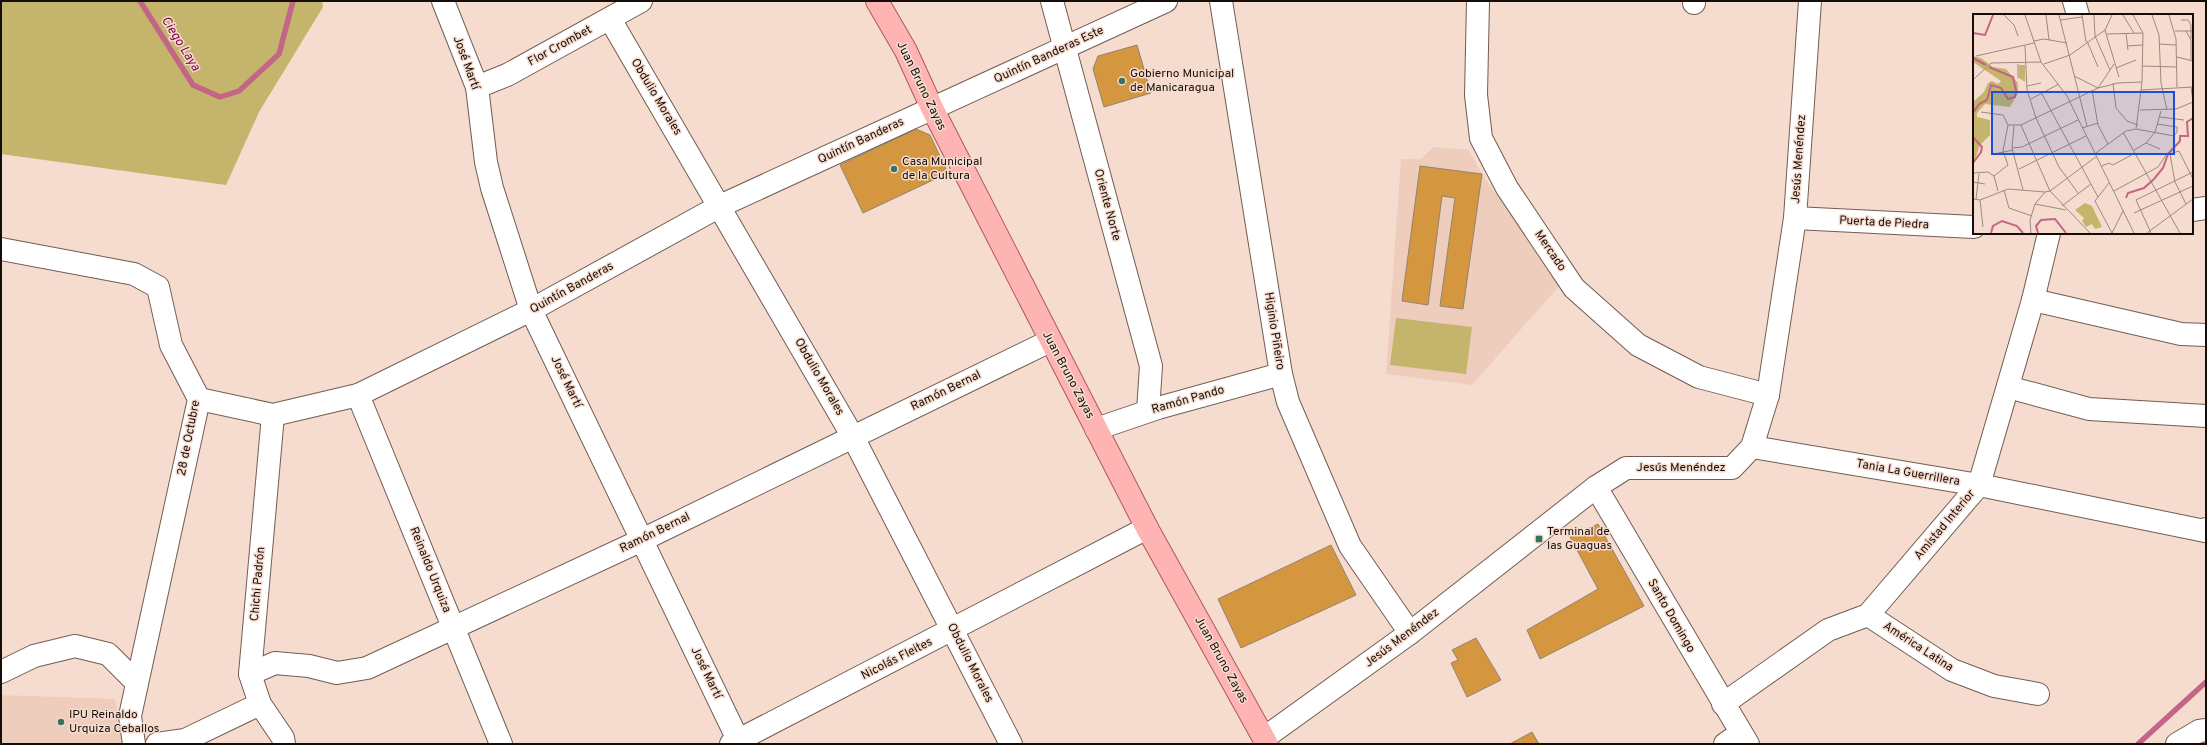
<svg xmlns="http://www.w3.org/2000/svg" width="2207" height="745" font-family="Overpass,sans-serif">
<rect width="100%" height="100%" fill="#f6dccf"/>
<g fill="#eecdbc">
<path d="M1433,147L1469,150L1482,174L1559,286L1472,385L1386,374L1401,159H1421Z"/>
<path d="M1,695L115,699L125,744H1Z"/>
</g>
<g fill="#c5b46b">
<path d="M1,1H322L323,7L259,112L226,185L1,154Z"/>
<path d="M1396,318L1472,327L1466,374L1390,365Z"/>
</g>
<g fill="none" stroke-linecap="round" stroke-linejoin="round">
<g stroke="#c36587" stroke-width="5.5">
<path d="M140,1L193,85L220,97L239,91L279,54L293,1"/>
<path d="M2138,744L2206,682"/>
</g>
</g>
<g fill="#d59640" stroke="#938370">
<path d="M1137,45L1151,93L1104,107L1093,69L1098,56Z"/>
<path d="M916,129L930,135L948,173L863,213L840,165Z"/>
<path d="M1420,166L1482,174L1463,309L1440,306L1455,198L1442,196L1428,305L1402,301Z"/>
<path d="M1598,524L1644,606L1540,659L1527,630L1598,589L1570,537Z"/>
<path d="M1331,545L1356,595L1241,648L1218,599Z"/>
<path d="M1476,638L1501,680L1467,697L1451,663L1458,660L1452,650Z"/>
<path d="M1532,732L1539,744H1510Z"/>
</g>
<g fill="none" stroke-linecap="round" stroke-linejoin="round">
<defs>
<g id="minor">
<path d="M443,1L477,87L486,162L492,188L531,310L740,744"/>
<path d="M1052,1L1151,366L1148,411"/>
<path d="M1221,1L1281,374L1288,402L1350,546L1410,633"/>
<path d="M1478,1L1476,95L1481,138L1507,188L1574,288L1638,345L1699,377L1768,395"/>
<path d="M1694,1V3"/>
<path d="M2074,1L2078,15"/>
<path d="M610,19L853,437L1011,744"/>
<path d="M477,87L507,75L641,1"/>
<path d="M2192,210L2206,208"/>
<path d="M1795,218L1974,227"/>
<path d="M1,249L134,274L158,287L171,345L199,399L130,716L134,744"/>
<path d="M2033,300L2181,334L2206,335"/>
<path d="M2008,387L2089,409L2206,416"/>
<path d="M358,395L501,744"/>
<path d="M199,399L273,415L358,395L531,310L720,206L1166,1"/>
<path d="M273,415L250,674L260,704L283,738L284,744"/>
<path d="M1096,429L1158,408L1281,374"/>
<path d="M1752,447L1979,485L2205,531L2206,529"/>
<path d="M1596,487L1748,744"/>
<path d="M1868,615L1952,670L1994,686L2038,694"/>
<path d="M1,672L34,656L75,646L108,654L137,683"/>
<path d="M250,674L275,663L309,666L337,673L367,668L642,540L1050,341"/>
<path d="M1723,704L1828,630L1868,615L1979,485L2033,300L2049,233"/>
<path d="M1264,738L1410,633L1596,487L1626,468H1732L1752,447L1768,395L1795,218L1810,1"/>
<path d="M157,744L185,740L260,704"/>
<path d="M731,744L1147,528"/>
<path d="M1725,744L1741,733"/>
<path d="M2177,744L2199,731L2206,730"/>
</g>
<path id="major" d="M877,1L906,51L932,108L1147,528L1267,744"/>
</defs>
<use href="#minor" stroke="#725c51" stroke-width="24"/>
<use href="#major" stroke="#ad5956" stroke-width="24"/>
<use href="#minor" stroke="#fff" stroke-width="22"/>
<use href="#major" stroke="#feb4b2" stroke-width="22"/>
</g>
<g fill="#377460" stroke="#f6dccf" stroke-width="1.5">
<circle cx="1122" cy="81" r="4"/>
<circle cx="894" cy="169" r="4"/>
<rect x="1535" y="535" width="8" height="8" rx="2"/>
<circle cx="61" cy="722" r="4"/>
</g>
<g text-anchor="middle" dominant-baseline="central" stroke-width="3" stroke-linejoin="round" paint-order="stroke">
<g font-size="12" fill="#160d09" stroke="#f6dccf">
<text transform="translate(560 46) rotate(-29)">Flor Crombet</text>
<text transform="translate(1049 55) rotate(-25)">Quintín Banderas Este</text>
<text transform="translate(466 63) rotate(70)">José Martí</text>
<text transform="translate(921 86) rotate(64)">Juan Bruno Zayas</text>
<text transform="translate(656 97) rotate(59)">Obdulio Morales</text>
<text transform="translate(861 141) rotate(-25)">Quintín Banderas</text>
<text transform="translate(1799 159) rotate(-86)">Jesús Menéndez</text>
<text transform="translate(1107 205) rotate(75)">Oriente Norte</text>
<text transform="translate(1884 223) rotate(3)">Puerta de Piedra</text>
<text transform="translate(1550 251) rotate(56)">Mercado</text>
<text transform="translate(572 288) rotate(-29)">Quintín Banderas</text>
<text transform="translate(1274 331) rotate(81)">Higinio Piñeiro</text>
<text transform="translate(1068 375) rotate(62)">Juan Bruno Zayas</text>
<text transform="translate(819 377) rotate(60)">Obdulio Morales</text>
<text transform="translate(566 382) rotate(64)">José Martí</text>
<text transform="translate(946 391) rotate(-26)">Ramón Bernal</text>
<text transform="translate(1188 400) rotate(-16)">Ramón Pando</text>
<text transform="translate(189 438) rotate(-79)">28 de Octubre</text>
<text x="1681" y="468">Jesús Menéndez</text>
<text transform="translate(1908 473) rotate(10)">Tania La Guerrillera</text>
<text transform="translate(1945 525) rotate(-50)">Amistad Interior</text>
<text transform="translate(655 533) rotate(-26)">Ramón Bernal</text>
<text transform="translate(430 570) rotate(68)">Reinaldo Urquiza</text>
<text transform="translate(258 584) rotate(-85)">Chichi Padrón</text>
<text transform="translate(1671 616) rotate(60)">Santo Domingo</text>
<text transform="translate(1402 638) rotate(-37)">Jesús Menéndez</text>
<text transform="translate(1918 647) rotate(33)">América Latina</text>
<text transform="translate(897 659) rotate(-27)">Nicolás Fleites</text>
<text transform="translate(1221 660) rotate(61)">Juan Bruno Zayas</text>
<text transform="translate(970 663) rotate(63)">Obdulio Morales</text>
<text transform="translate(706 673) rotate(64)">José Martí</text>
</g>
<g font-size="12" fill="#160d09" stroke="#f6dccf" text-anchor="start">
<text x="1130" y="74">Gobierno Municipal<tspan x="1130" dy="14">de Manicaragua</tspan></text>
<text x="902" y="162">Casa Municipal<tspan x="902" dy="14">de la Cultura</tspan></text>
<text x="1547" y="532">Terminal de<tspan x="1547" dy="14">las Guaguas</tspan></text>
<text x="69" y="715">IPU Reinaldo<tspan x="69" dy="14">Urquiza Ceballos</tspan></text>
</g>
<g font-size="13" font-style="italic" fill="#7e0243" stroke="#f6dccf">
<text transform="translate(180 44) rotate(58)">Ciego Laya</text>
</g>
</g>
<g transform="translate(1973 14)">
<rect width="220" height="220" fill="#f6dccf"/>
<path d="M0,42L8,44L20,53L33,55L45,69V79L37,93L12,90L4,99V103L17,106V121L7,131L0,151V88L11,78L15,69L19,67L25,70L28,67L0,48ZM46,51H52V68L46,64ZM112,189L119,192L129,213L122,215L119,210L113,213L109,207L111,204L102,196Z" fill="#c5b46b"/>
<path fill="none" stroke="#c36587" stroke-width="2" d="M0,19L12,21L20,1M0,44L13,51M0,99L6,90L14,86L18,71L28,74L35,85L42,83L43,77L40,63L16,53M0,123L9,133L8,138L0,149M153,184L155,179L171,174L181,165L190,154L195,140L207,127V122H215L214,108L220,104V99M18,219L20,212L29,207L44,212L50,219M65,219L63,212L68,206L82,205L93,219"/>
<path fill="none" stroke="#9c8980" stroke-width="1" d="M31,1L41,11L45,22M52,1L68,48L94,82L161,219M73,1L76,26M86,1L114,112M109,1L113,28M121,1L122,22L137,56M150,1L161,19M160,1L170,19L169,68L163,115M179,1L186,21L188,69L194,96M196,1L203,25L204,73M87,6L109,3M208,6H215L218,11V25M132,16L146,63M202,17H219M213,17L218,26V47M153,19L155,36M134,20L170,19M61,27L71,25L94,29M114,27L125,53M186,30L203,31M52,32L54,76L63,104L86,153L105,179M154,32L169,31M3,42L61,29M204,43L220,47M45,50V64M71,50L97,41L132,16L139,1M170,52L203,53M143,54L163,46M101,62L125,74L141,50M0,66L18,49L68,48M140,69L143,94L154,107L165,111M54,72L68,69M218,73L220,88M119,76L125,111L135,130M168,76L220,73M69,80L125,183M58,85L86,70M167,96L203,95L220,88M8,98L30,101L35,111L30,137L35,151L21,162L25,177M187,103L211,106M35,111H48L125,74L145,69L169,68M48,111L77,177L117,219M41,112L39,134L50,176M109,114L125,109M150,118L207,219M173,129L187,135M39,134L49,133L105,106M161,136L173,129L182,118L188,97M123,139L153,117L163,115L201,122L204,118V113L184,110M21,140L40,136M129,152L136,149L140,151L162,139M46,155L113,122M0,159L15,158L21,162M0,168L12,170M136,169L122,187L139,219M31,176L36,194L59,202M141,177L185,153L193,141M0,185L7,186L35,175L72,178L77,177L124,142M3,185L6,160M7,186L10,213M62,190L93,196M213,190L202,168L197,140L206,137L220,165M89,192L118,170M161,199L220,172M58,219L57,206L62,190L72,178M139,219L150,197M174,219L220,185M178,219L163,186L220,158"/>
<path fill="#1d4ed8" fill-opacity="0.15" stroke="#1d4ed8" stroke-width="2" d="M19,78H201V140H19Z"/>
<rect width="220" height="220" fill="none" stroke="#160d09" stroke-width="2"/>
</g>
<rect width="2207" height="745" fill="none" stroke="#160d09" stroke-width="4"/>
</svg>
